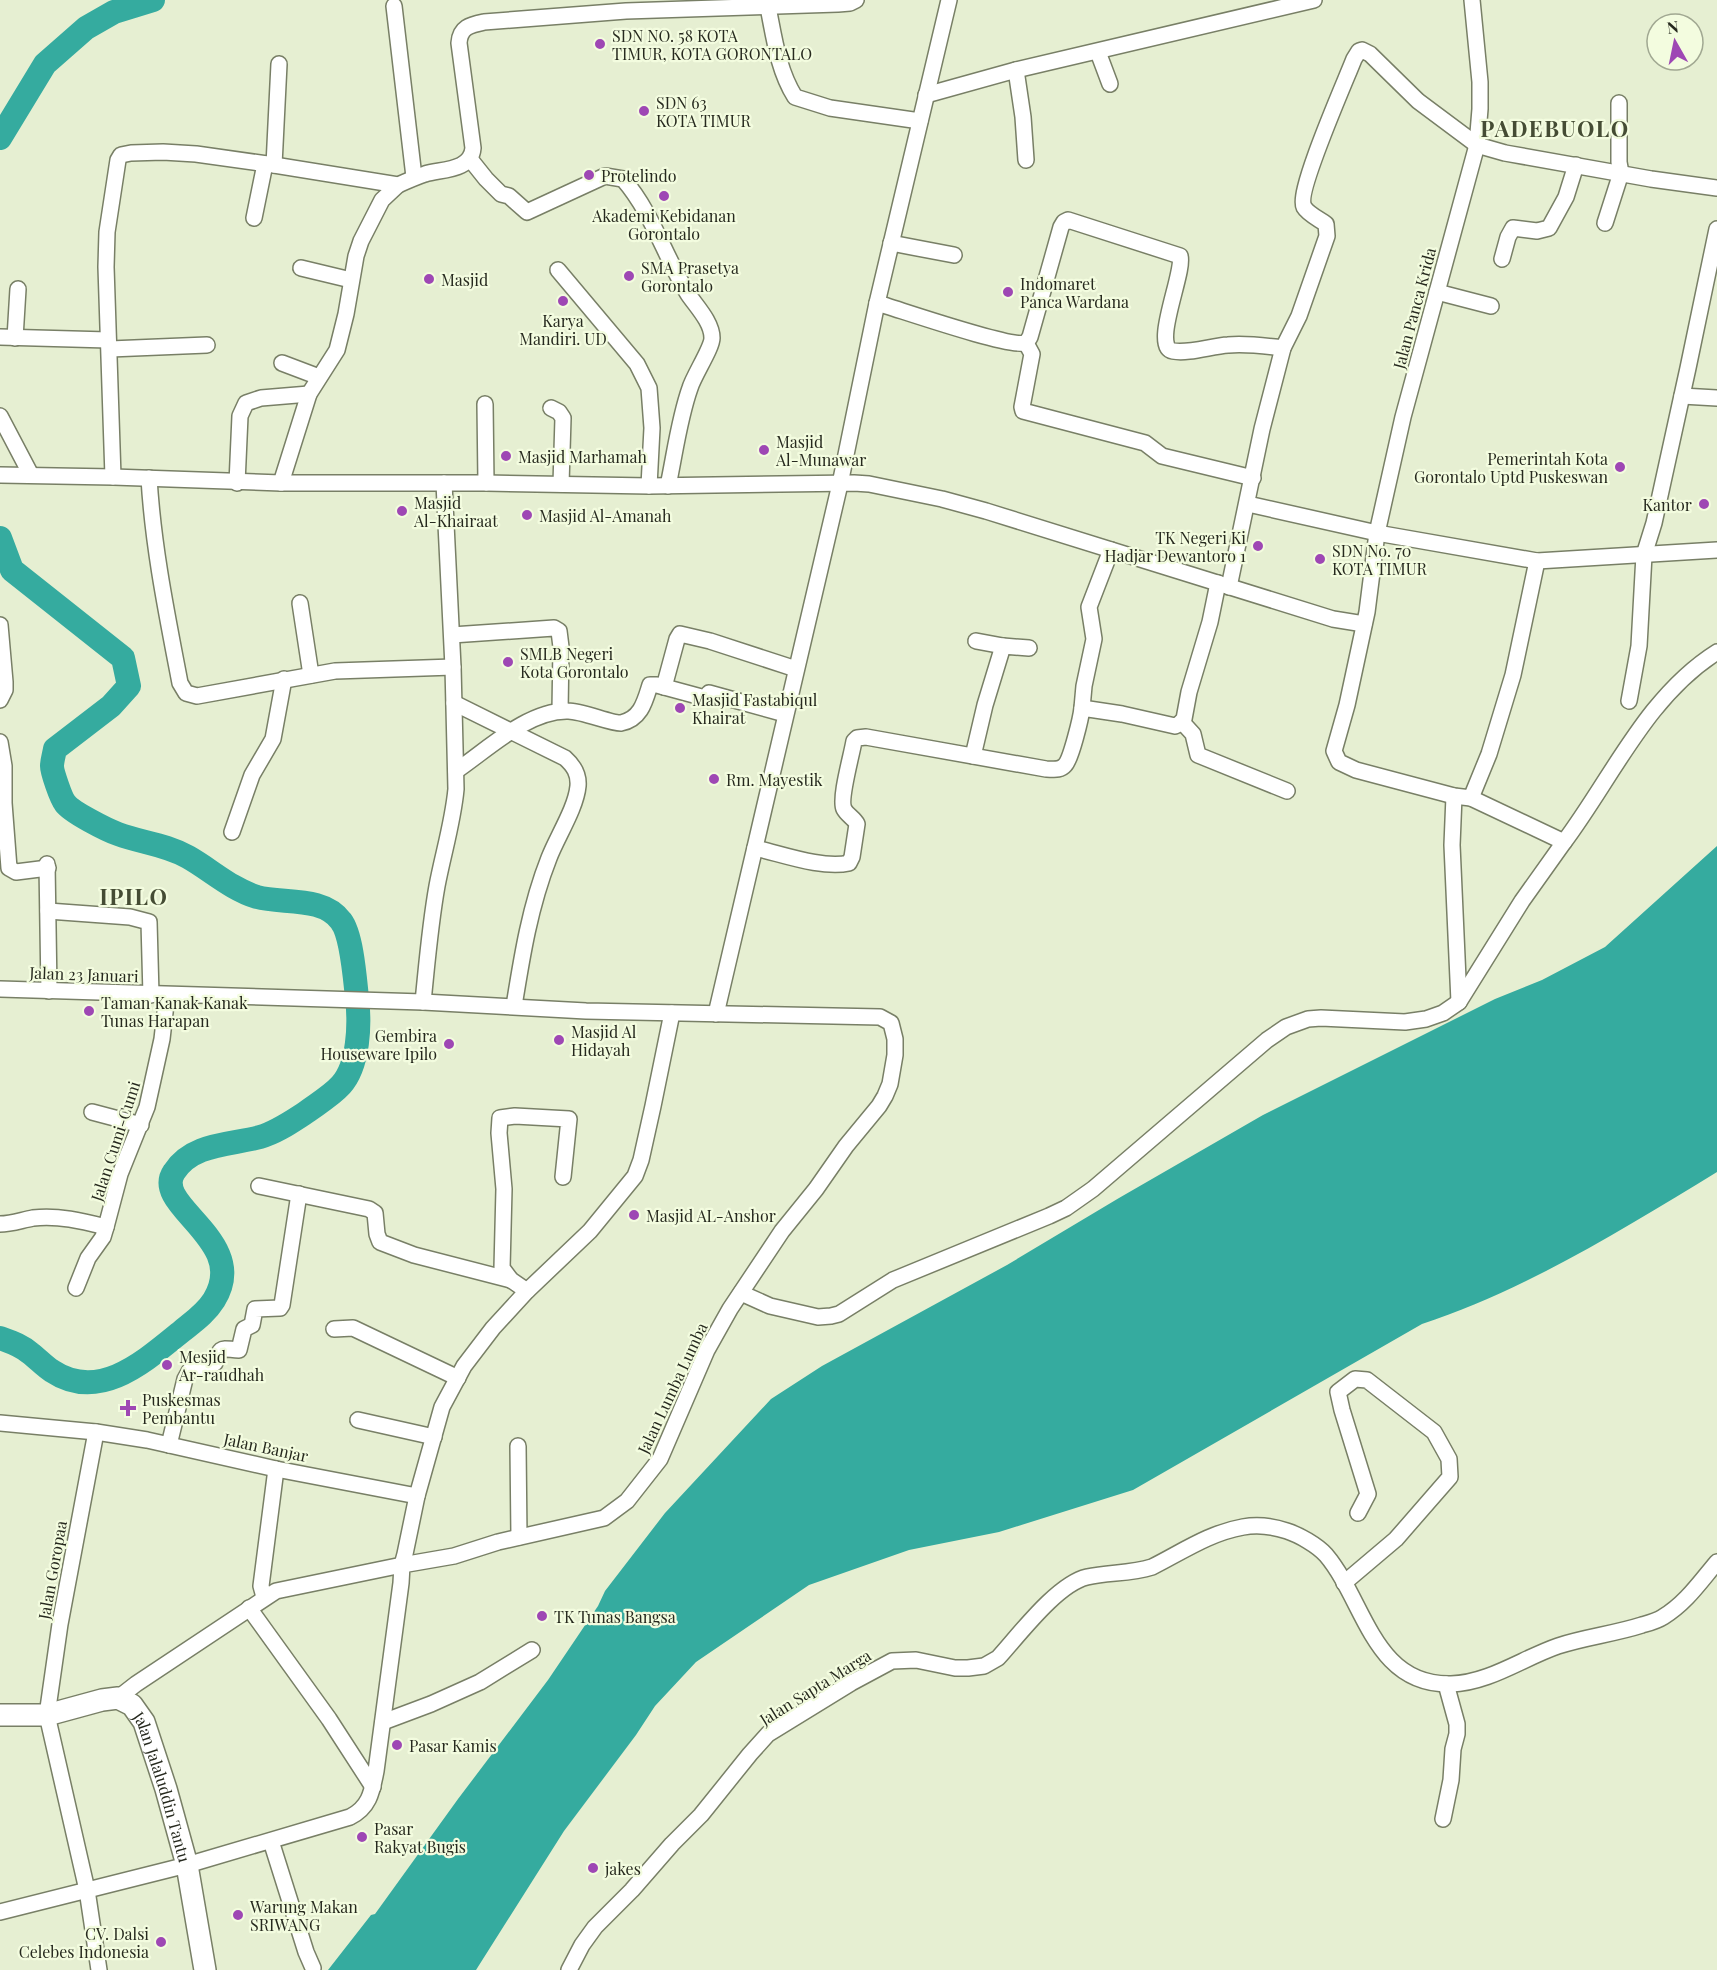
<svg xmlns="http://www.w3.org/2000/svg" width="1717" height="1970" font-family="'Playfair Display',serif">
<rect width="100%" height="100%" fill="#e6efd2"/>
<path fill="#35ab9f" d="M1717,846V1172C1625,1228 1524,1291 1422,1324L1133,1490L999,1532L909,1550L809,1585L696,1662L655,1706L636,1735L564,1831L476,1970H328L371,1915L375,1914L458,1799L548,1680L598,1606L605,1591L665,1513L771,1399L822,1366L1007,1265L1119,1198L1263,1115L1495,999L1542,980L1605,947Z"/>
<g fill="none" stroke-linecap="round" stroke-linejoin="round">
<g stroke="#35ab9f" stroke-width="24">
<path d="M0,138L45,64L86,28L114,12L153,0"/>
<path d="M0,538L12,570L123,658L129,686L111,706L55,749C54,755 52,761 52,766C52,772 61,798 65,803C71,812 107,830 118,834C142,843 165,844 188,857C211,870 231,889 257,897C283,904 323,896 341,921C352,935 355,980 357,998C360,1024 359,1065 341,1085C331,1096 317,1104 305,1113C291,1122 277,1132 260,1137C231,1145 192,1143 174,1172C151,1206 251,1240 214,1300C206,1313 193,1322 182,1331C146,1360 100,1403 52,1371C44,1366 38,1359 30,1353C21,1345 11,1342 0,1338"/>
</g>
<defs>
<g id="minor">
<path d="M1472,0L1480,82V109L1477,145L1403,417L1377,533L1367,612L1347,705L1334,751L1339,762L1356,770L1454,796L1471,798L1564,842C1612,778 1647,696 1717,652"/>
<path d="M394,6L414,177"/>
<path d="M768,7C774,37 778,70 795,97L830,108L920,121"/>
<path d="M1098,52L1110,84"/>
<path d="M1016,70L1023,117L1026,160"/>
<path d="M926,95L1016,70L1314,0"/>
<path d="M470,159L486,179L501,194L509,196L527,212L605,176L623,179C652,212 665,257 688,294C696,306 712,322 712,338C712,348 694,375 690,388C679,419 675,453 668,486"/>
<path d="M274,165L279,64"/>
<path d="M254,218L265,164"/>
<path d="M1605,223L1621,173L1619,162V103"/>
<path d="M891,243L954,255"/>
<path d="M1502,259L1508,237L1513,228L1537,231L1549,228L1566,197L1576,165"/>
<path d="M301,268L351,280"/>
<path d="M558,270L637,364L649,388L652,428L649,486"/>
<path d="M1437,292L1491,306"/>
<path d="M877,303C901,310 1010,348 1026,343L1030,337L1061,227L1064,222L1068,220L1180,256C1185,272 1151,347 1173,351C1188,354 1212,346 1228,345C1246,343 1265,346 1283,348"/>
<path d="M0,337L108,340"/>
<path d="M15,338L18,289"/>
<path d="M1026,343L1032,354L1022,407L1023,411L1145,443L1162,456L1253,478"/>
<path d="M110,349L207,345"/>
<path d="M282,363L319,377"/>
<path d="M1682,396L1717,398"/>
<path d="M485,404L486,483"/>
<path d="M551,408L559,412L563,418L561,484"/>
<path d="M0,416L31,475"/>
<path d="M0,475L113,477L281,483H486L649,486L854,483L869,484L942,499L986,511L1333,619L1364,624"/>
<path d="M113,477L106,267L107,232L118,160L121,155L131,153L163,152L196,154L274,165L398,185C407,181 416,177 425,174C442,169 471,171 473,148L459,43C460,27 470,25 484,22L626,11L838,4L850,3L856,0"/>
<path d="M149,478C153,547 167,615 180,683L186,693L197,696L335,671L453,667"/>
<path d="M237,483L240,416L246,403L261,398L309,394"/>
<path d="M281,483L309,394L337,350L346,314L356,256L361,241L382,200L398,185"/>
<path d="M1248,504L1377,533L1537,561L1717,550"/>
<path d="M1229,587L1262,429L1283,348L1299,316L1327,236L1326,224C1319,219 1308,214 1304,207C1296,192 1346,80 1354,59L1359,51L1362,50L1370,54L1418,101L1477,145L1505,153L1651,179L1717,188"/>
<path d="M300,603L311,675"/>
<path d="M0,625L5,682V690L0,700"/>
<path d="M452,635L554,628L559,631L561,647L560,711"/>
<path d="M976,641L1003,646"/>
<path d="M664,687L677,639L680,634L710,641L796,669"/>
<path d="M1629,701L1639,646L1644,555L1654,523L1688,368L1717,229"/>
<path d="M454,703L565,758C574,766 579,774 578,786C576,808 557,837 549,858C530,906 522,956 514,1006"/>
<path d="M1082,708L1084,686L1094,639L1089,607L1111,550"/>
<path d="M1182,722L1193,734L1198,755L1287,791"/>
<path d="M0,742L4,766V803L9,868L16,872L48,868"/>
<path d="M973,756L985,705L1003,646L1029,648"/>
<path d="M456,771C487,750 528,710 568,711C582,711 613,724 621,723C641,719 645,701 650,685H657L705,698L709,693L785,714"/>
<path d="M1454,796L1452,845L1459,1002"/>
<path d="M1471,798L1489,754L1513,675L1537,561"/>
<path d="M232,832L252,775L273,739L284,679"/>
<path d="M755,848C782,854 822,869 849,863L852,857L857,824C854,818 847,815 844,809C839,799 852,754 854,741L857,738L866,737L1046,769C1053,769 1060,771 1065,765C1071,759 1081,718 1082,708L1122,714L1175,726L1179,724L1184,719L1189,692L1210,622L1218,583"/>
<path d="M47,864L49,991"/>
<path d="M48,911L130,917L149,922L151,995"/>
<path d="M0,989L423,1002L586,1011L880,1017L891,1023L895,1039V1055L890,1084L885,1096L879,1106L846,1146L816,1189L782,1231L730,1309L707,1350L660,1459L627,1501L604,1518L498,1542L454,1556L402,1565L401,1583L376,1771C372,1791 370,1807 350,1817L187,1865L0,1912"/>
<path d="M423,1002C427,963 430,925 437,886C443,854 453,822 456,789L453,667L444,483"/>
<path d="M716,1014L840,484L877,303L949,0"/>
<path d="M92,1112L141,1125"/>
<path d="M259,1186L369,1209L375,1213L377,1234L380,1242L414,1255L511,1280"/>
<path d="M0,1224C11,1224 22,1220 33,1218C58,1215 82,1221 106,1227L120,1174L147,1107L162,1039L167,995"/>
<path d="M76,1288L88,1258L103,1237L106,1227"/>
<path d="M527,1291L511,1280L502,1268L504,1189L499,1133L500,1118L515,1116L569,1119L563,1177"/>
<path d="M741,1293L770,1306L818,1317L831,1316L839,1314L893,1280L1049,1216L1066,1208L1093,1189L1267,1040L1286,1027L1308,1019L1321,1018L1405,1022L1426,1019L1443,1013L1459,1002L1522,901L1564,842"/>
<path d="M334,1329L353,1328L458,1378"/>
<path d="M358,1420L434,1437"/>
<path d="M0,1423L96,1432L147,1440L276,1469L417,1496"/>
<path d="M96,1432L60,1624L47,1715L87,1890L99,1970"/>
<path d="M169,1445L185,1379L190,1370L215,1363C221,1345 221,1349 239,1350L244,1329L252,1325L255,1309L280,1308L282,1305L299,1194"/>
<path d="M518,1446L519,1537"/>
<path d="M1344,1583L1396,1539L1450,1477L1449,1459L1434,1432L1367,1380L1355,1379L1338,1392L1342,1410L1368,1494L1358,1513"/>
<path d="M264,1597L261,1586L276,1469"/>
<path d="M249,1608L329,1719L373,1787"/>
<path d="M118,1698L136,1684L276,1591L402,1565L405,1554L417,1496L442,1407L464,1366L493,1328L527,1291L590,1231L635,1176L641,1160L653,1106L672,1013"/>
<path d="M383,1722L431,1704L480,1682L532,1650"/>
<path d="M1443,1819L1451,1780L1453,1749L1457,1734V1724L1446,1684"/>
<path d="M271,1841L306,1952L313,1968"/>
<path d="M569,1970L582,1945L595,1927L632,1890L672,1844L701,1815L750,1754L768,1734L851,1683L892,1661L916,1660L955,1668H968L984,1666L998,1658C1019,1635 1057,1584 1087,1577C1109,1572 1130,1574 1152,1567C1182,1552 1209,1533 1243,1527C1259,1524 1272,1526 1287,1531C1299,1535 1317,1545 1326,1555C1365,1601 1373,1686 1451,1684C1489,1683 1523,1658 1558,1646C1585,1637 1614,1634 1642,1625C1649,1623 1657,1621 1663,1617C1686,1603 1700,1582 1717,1562"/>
</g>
<g id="highway">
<path id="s1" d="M0,1715H47L102,1700L118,1698L132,1705L144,1722L166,1789L187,1865L205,1970"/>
</g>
</defs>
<use href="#minor" stroke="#787f66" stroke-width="18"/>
<use href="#highway" stroke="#787f66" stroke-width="24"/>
<use href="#minor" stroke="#fff" stroke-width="15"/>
<use href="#highway" stroke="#fff" stroke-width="21"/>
</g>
<g fill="#9e47b4" stroke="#f3fcdf" stroke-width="2">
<circle cx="600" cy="44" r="6"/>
<circle cx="644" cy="111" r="6"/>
<circle cx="589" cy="175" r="6"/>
<circle cx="664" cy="196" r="6"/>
<circle cx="629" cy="276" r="6"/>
<circle cx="429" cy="279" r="6"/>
<circle cx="1008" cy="292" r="6"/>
<circle cx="563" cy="301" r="6"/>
<circle cx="764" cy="450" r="6"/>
<circle cx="506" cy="456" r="6"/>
<circle cx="1620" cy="467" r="6"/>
<circle cx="1704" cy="504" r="6"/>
<circle cx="402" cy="511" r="6"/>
<circle cx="527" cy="515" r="6"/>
<circle cx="1258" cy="546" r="6"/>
<circle cx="1320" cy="559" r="6"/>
<circle cx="508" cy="662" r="6"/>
<circle cx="680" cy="708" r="6"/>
<circle cx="714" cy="779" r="6"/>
<circle cx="89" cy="1011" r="6"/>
<circle cx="559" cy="1040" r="6"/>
<circle cx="449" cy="1044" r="6"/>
<circle cx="634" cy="1215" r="6"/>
<circle cx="167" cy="1365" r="6"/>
<path d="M125 1399h6v6h6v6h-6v6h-6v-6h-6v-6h6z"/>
<circle cx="542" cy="1616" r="6"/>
<circle cx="397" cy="1745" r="6"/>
<circle cx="362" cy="1837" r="6"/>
<circle cx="593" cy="1868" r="6"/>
<circle cx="238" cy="1915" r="6"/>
<circle cx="161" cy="1942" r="6"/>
</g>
<g text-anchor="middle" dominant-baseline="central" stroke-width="4.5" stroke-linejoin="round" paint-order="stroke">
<g font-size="16" fill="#26291e" stroke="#f3fcdf" text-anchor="start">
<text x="612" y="35">SDN NO. 58 KOTA<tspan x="612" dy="18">TIMUR, KOTA GORONTALO</tspan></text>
<text x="656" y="102">SDN 63<tspan x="656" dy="18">KOTA TIMUR</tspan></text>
<text x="601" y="175">Protelindo</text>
<text x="664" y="215" text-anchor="middle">Akademi Kebidanan<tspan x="664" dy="18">Gorontalo</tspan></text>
<text x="641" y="267">SMA Prasetya<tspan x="641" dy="18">Gorontalo</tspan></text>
<text x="441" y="279">Masjid</text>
<text x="1020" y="283">Indomaret<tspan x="1020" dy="18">Panca Wardana</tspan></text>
<text x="563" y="320" text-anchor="middle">Karya<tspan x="563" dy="18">Mandiri. UD</tspan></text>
<text x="776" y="441">Masjid<tspan x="776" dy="18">Al-Munawar</tspan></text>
<text x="518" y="456">Masjid Marhamah</text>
<text x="1608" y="458" text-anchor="end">Pemerintah Kota<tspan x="1608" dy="18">Gorontalo Uptd Puskeswan</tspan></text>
<text x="414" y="502">Masjid<tspan x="414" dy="18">Al-Khairaat</tspan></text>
<text x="1692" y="504" text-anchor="end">Kantor</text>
<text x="539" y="515">Masjid Al-Amanah</text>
<text x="1246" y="537" text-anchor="end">TK Negeri Ki<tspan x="1246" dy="18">Hadjar Dewantoro 1</tspan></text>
<text x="1332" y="550">SDN No. 70<tspan x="1332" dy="18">KOTA TIMUR</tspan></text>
<text x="520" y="653">SMLB Negeri<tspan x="520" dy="18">Kota Gorontalo</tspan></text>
<text x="692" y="699">Masjid Fastabiqul<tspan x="692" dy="18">Khairat</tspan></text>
<text x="726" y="779">Rm. Mayestik</text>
<text x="101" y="1002">Taman Kanak Kanak<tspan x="101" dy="18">Tunas Harapan</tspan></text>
<text x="571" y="1031">Masjid Al<tspan x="571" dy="18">Hidayah</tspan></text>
<text x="437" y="1035" text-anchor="end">Gembira<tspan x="437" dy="18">Houseware Ipilo</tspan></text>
<text x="646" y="1215">Masjid AL-Anshor</text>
<text x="179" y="1356">Mesjid<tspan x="179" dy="18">Ar-raudhah</tspan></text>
<text x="142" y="1399">Puskesmas<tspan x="142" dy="18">Pembantu</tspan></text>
<text x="554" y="1616">TK Tunas Bangsa</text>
<text x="409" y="1745">Pasar Kamis</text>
<text x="374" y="1828">Pasar<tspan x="374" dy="18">Rakyat Bugis</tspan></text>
<text x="605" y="1868">jakes</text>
<text x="250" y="1906">Warung Makan<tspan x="250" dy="18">SRIWANG</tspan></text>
<text x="149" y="1933" text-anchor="end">CV. Dalsi<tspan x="149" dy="18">Celebes Indonesia</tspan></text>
</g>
<g font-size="16" fill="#26291e" stroke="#f3fcdf">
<text transform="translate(1414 308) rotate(-75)">Jalan Panca Krida</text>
<text transform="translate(84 974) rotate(2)">Jalan 23 Januari</text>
<text transform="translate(115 1141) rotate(-72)">Jalan Cumi-Cumi</text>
<text transform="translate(672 1388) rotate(-65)">Jalan Lumba Lumba</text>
<text transform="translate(266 1447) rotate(12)">Jalan Banjar</text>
<text transform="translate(52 1570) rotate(-80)">Jalan Goropaa</text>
<text transform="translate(815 1687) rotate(-32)">Jalan Sapta Marga</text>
<text stroke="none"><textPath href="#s1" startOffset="224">Jalan Jalaluddin Tantu</textPath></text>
</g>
<g font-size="22" font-weight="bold" letter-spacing="1.5" fill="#454c34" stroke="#f3fcdf">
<text x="1555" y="128">PADEBUOLO</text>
<text x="134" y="896">IPILO</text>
</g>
</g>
<g transform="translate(1675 42) rotate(351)"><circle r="28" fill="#f3fcdf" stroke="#a1a892" stroke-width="1.5"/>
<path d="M0-4.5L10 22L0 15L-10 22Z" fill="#9e47b4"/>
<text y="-9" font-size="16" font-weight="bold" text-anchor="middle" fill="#26291e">N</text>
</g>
</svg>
